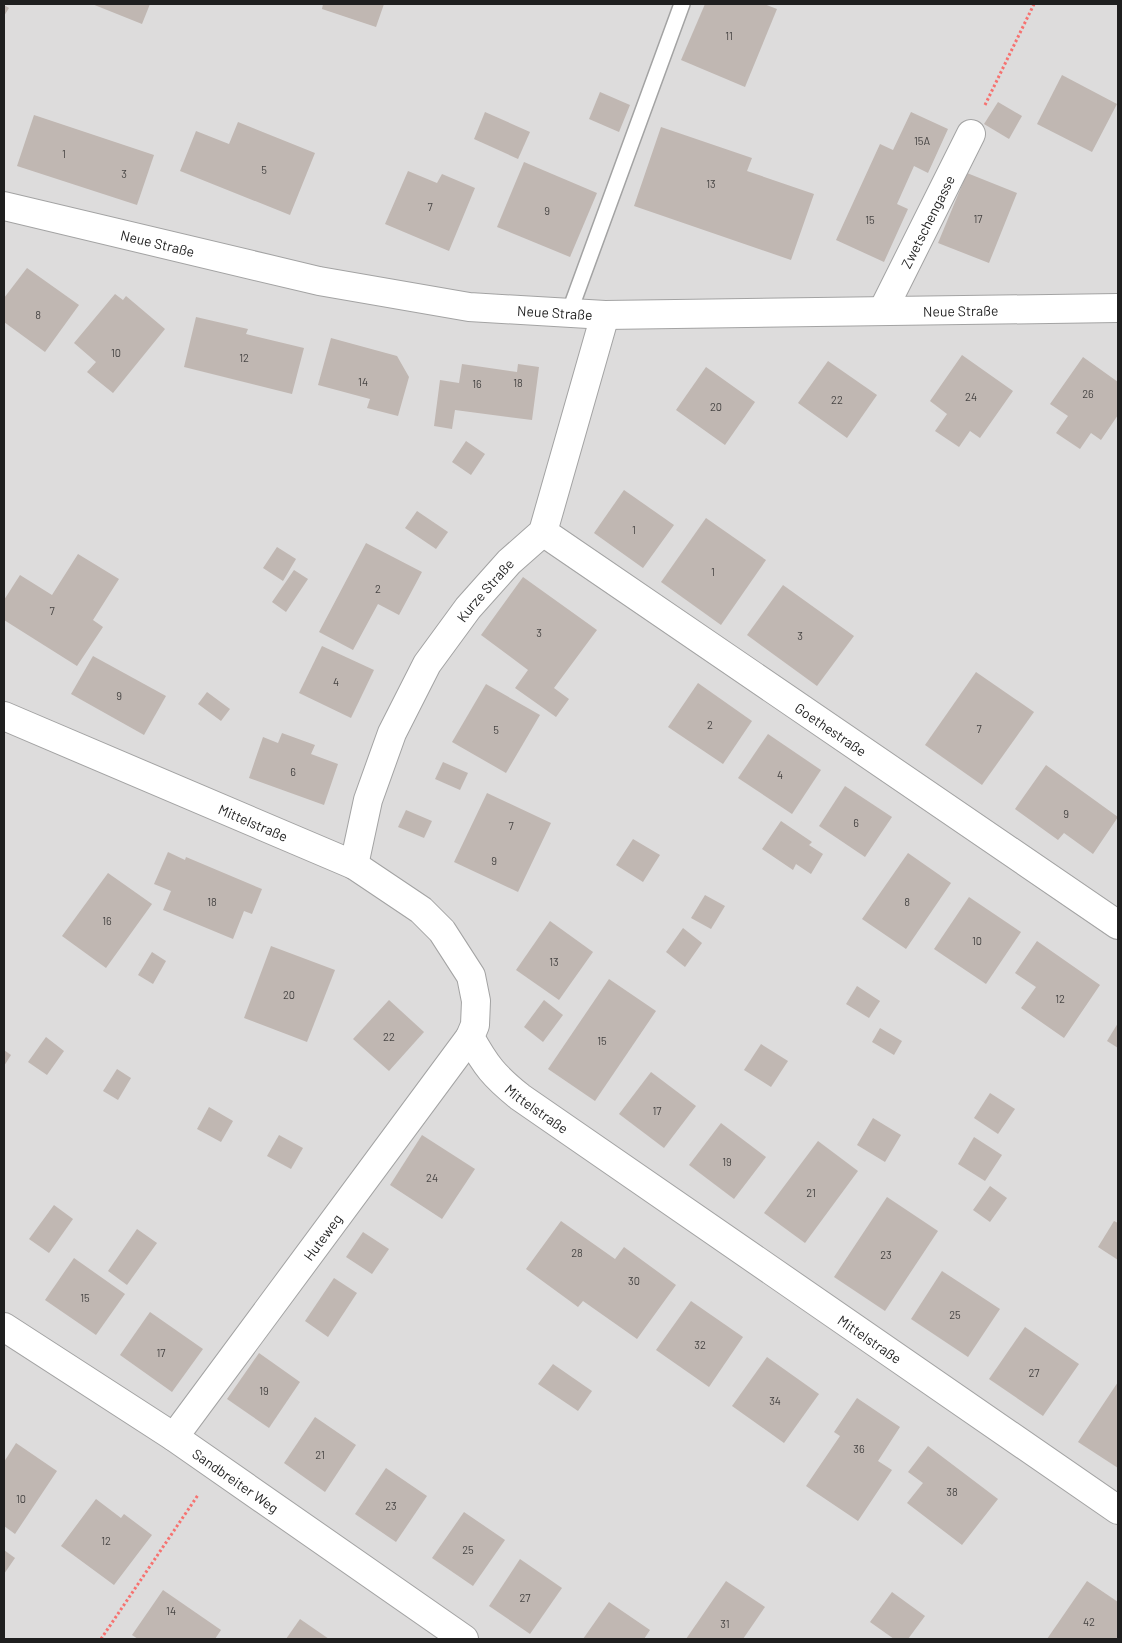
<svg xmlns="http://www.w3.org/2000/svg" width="1122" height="1643" font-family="Barlow,sans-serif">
<rect width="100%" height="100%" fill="#f0ebe6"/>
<rect fill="#dddcdc" x="4" y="4" width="1114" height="1635"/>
<g fill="#c0b7b2">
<path d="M92,4H150L142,24Z"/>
<path d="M323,4H384L376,27L322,9Z"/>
<path d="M705,4H764L777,9L745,87L681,60Z"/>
<path d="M4,5L9,8L4,16Z"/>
<path d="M1062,75L1117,104L1092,152L1037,124Z"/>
<path d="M600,92L630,105L619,132L589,119Z"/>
<path d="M998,102L1022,116L1009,139L984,124Z"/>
<path d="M485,112L530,132L518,159L474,139Z"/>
<path d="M911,112L948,129L928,173L914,166L897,204L908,209L884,262L836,240L880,144L893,150Z"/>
<path d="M34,115L154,155L137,205L17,166Z"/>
<path d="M238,122L315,153L290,215L180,171L196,131L229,144Z"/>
<path d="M661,127L752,158L747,171L814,194L791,260L634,206Z"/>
<path d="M524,162L597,193L570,257L497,227Z"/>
<path d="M408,171L437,183L442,174L475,188L449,251L385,224Z"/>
<path d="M967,173L1017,193L989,263L938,243Z"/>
<path d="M27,268L79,305L45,352L4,322V298Z"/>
<path d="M115,294L123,300L126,296L165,329L113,393L87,372L96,362L74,343Z"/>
<path d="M196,317L248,329L246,334L304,348L292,394L184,367Z"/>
<path d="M331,338L397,356L409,377L398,416L367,408L370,399L318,385Z"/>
<path d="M962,355L1013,391L980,438L970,431L959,447L935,431L947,414L930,401Z"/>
<path d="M1083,357L1118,382V415L1101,440L1091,433L1080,449L1056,433L1068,416L1050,404Z"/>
<path d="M828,361L877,395L847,438L798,403Z"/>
<path d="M462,364L517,372L518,364L539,367L532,420L455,410L452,429L434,426L440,380L459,383Z"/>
<path d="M706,367L755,402L725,445L676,410Z"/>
<path d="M466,441L485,454L471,475L452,462Z"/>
<path d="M624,490L674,525L643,568L594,533Z"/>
<path d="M417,511L448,532L436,549L405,528Z"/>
<path d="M706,518L766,560L721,625L661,582Z"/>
<path d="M366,543L422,572L399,615L378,604L353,650L319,632Z"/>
<path d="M277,547L296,559L283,581L263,568Z"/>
<path d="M78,554L119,579L93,620L103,627L77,666L4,620V600L20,575L52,595Z"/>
<path d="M294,570L308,579L286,612L272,602Z"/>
<path d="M523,577L597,630L554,688L569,699L556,717L515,688L528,670L481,635Z"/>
<path d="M783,585L854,636L817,686L747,635Z"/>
<path d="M322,646L374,670L351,718L299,693Z"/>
<path d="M93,656L166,696L144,735L71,694Z"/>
<path d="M976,672L1034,712L982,785L925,745Z"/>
<path d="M698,683L752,721L723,764L668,727Z"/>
<path d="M486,684L540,715L506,773L452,742Z"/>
<path d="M207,692L230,709L221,721L198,704Z"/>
<path d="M282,733L315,745L311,754L338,764L324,805L249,778L263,737L278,743Z"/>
<path d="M768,734L821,770L792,814L738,778Z"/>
<path d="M443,762L468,773L460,790L435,779Z"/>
<path d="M1046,765L1118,817L1093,854L1064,833L1058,840L1015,809Z"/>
<path d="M845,786L892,817L865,857L819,826Z"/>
<path d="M487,793L551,823L518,892L454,862Z"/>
<path d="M406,810L432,821L424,838L398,827Z"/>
<path d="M781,821L812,842L809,845L823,854L811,874L796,864L793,870L762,849Z"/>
<path d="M633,839L660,855L643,882L616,865Z"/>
<path d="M168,852L185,860L186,857L262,889L252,914L244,911L233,939L163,910L171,891L154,884Z"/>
<path d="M908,853L951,883L906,949L862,919Z"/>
<path d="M108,873L152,904L106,968L62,936Z"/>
<path d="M705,895L725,906L711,929L691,918Z"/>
<path d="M969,897L1021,932L986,984L934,949Z"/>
<path d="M550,921L593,952L559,1000L516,970Z"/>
<path d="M683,928L702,943L685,967L666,952Z"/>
<path d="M1037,941L1100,985L1064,1038L1021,1008L1036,987L1015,973Z"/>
<path d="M271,946L335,970L307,1042L244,1018Z"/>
<path d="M152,952L166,961L153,984L138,975Z"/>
<path d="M609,979L656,1011L595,1101L548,1069Z"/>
<path d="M857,986L880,1001L869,1018L846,1004Z"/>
<path d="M389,1000L424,1032L389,1071L353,1039Z"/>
<path d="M544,1000L563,1015L543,1042L524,1027Z"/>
<path d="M1118,1023V1048L1107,1041Z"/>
<path d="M880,1028L902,1041L894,1055L872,1042Z"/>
<path d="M46,1037L64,1051L47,1075L28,1062Z"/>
<path d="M761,1044L788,1061L771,1087L744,1070Z"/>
<path d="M4,1050L11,1055L4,1066Z"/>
<path d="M117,1069L131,1078L118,1100L103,1091Z"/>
<path d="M651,1072L696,1106L664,1148L619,1114Z"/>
<path d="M990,1093L1015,1109L998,1134L974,1118Z"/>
<path d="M209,1107L233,1121L221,1142L197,1129Z"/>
<path d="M873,1118L901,1135L885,1162L857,1145Z"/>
<path d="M721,1123L766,1157L734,1199L689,1165Z"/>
<path d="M279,1135L303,1148L291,1169L267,1156Z"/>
<path d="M422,1135L475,1169L442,1219L390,1185Z"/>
<path d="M974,1137L1002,1155L985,1181L958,1164Z"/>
<path d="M818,1141L858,1171L805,1243L764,1213Z"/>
<path d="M990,1186L1007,1198L990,1222L973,1210Z"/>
<path d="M887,1197L938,1231L885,1311L834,1277Z"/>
<path d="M54,1205L73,1219L49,1253L29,1239Z"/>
<path d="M561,1221L615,1259L624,1247L676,1285L637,1339L583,1301L578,1307L526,1269Z"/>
<path d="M1114,1221L1118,1223V1260L1098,1247Z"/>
<path d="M137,1229L157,1243L127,1285L108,1271Z"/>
<path d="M363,1232L389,1249L372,1274L346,1257Z"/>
<path d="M74,1258L125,1294L96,1335L45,1300Z"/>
<path d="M942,1271L1000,1309L968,1357L911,1319Z"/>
<path d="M334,1278L357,1293L328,1337L305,1321Z"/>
<path d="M691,1301L743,1337L709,1387L656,1350Z"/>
<path d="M150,1312L203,1349L172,1392L120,1355Z"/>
<path d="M1025,1327L1079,1364L1043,1416L989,1379Z"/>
<path d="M259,1353L300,1382L269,1428L227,1399Z"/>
<path d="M767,1357L819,1394L784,1443L732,1406Z"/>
<path d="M553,1364L592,1391L578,1411L538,1384Z"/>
<path d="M1118,1382V1468L1078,1442Z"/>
<path d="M857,1398L900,1427L878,1461L892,1470L858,1521L806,1486L840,1436L834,1432Z"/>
<path d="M315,1417L356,1445L325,1492L284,1463Z"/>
<path d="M16,1443L57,1471L15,1534L4,1526V1462Z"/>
<path d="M928,1446L998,1499L962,1545L907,1503L923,1483L908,1472Z"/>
<path d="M386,1468L427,1496L396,1542L355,1514Z"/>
<path d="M96,1499L121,1518L124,1514L152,1535L114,1585L61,1546Z"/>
<path d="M464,1512L505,1540L473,1586L432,1558Z"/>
<path d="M4,1550L15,1558L4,1574Z"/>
<path d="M520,1559L562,1588L530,1634L489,1606Z"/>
<path d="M726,1581L765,1607L743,1639H686Z"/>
<path d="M1087,1581L1118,1602V1639H1047Z"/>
<path d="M163,1590L221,1630L215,1639H138L132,1635Z"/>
<path d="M892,1592L925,1616L908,1639H894L870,1622Z"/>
<path d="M609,1602L650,1630L644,1639H583Z"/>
<path d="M300,1619L329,1639H286Z"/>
</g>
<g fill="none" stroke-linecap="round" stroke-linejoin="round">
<defs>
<path id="service" d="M569,313L682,4"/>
<g id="minor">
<path id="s1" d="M883,310L971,134"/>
<path id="s2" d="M543,532L1118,925"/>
<path id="s3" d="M4,716L354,865L421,910L442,931L471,976L476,1001L475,1025L470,1037C486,1066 494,1076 520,1097L1118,1510"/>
<path id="s4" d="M354,865L368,800L392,733L427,664L468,608L509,562L543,532L605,315"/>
<path id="s5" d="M4,1327L174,1437L464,1639"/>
<path id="s6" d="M174,1437L470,1037"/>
</g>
<g id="tertiary">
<path id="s7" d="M4,206L319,281L469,307L605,315L1118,308"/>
</g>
</defs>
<use href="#service" stroke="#a3a3a3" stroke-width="18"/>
<use href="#minor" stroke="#a3a3a3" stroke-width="30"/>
<use href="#tertiary" stroke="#a3a3a3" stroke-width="30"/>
<g stroke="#f67270" stroke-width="3" stroke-dasharray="2.5 2.5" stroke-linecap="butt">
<path d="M985,105L1034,4"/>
<path d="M101,1639L198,1495"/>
</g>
<use href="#service" stroke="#fff" stroke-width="15"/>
<use href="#minor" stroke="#fff" stroke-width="28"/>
<use href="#tertiary" stroke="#fff" stroke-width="28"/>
</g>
<g text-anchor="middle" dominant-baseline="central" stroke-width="4" stroke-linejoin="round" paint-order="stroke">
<g font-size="11" fill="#474544">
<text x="729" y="35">11</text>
<text x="922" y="140">15A</text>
<text x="64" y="153">1</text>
<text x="264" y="169">5</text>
<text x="124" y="173">3</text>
<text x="711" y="183">13</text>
<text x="430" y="206">7</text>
<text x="547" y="210">9</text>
<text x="978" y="218">17</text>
<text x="870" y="219">15</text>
<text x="38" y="314">8</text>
<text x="116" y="352">10</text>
<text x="244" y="357">12</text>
<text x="363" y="381">14</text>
<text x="518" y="382">18</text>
<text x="477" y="383">16</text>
<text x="1088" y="393">26</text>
<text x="971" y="396">24</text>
<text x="837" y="399">22</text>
<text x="716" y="406">20</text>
<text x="634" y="529">1</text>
<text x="713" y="571">1</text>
<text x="378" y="588">2</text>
<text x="52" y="610">7</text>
<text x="539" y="632">3</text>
<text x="800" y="635">3</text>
<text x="336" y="681">4</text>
<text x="119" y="695">9</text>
<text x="710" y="724">2</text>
<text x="979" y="728">7</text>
<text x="496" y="729">5</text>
<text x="293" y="771">6</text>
<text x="780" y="774">4</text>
<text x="1066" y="813">9</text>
<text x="856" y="822">6</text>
<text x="511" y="825">7</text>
<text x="494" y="860">9</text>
<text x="212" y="901">18</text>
<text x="907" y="901">8</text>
<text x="107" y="920">16</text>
<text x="977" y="940">10</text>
<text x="554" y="961">13</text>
<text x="289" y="994">20</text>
<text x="1060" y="998">12</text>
<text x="389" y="1036">22</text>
<text x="602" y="1040">15</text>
<text x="657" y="1110">17</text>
<text x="727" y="1161">19</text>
<text x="432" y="1177">24</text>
<text x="811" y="1192">21</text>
<text x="577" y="1252">28</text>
<text x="886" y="1254">23</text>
<text x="634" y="1280">30</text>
<text x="85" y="1297">15</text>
<text x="955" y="1314">25</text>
<text x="700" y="1344">32</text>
<text x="161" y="1352">17</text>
<text x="1034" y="1372">27</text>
<text x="264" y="1390">19</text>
<text x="775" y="1400">34</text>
<text x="859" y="1448">36</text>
<text x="320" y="1454">21</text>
<text x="952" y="1491">38</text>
<text x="21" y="1498">10</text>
<text x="391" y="1505">23</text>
<text x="106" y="1540">12</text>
<text x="468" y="1549">25</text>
<text x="525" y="1597">27</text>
<text x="171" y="1610">14</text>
<text x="1089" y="1621">42</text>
<text x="725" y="1623">31</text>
</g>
<g font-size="14" fill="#1f1f1f" stroke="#fff">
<text stroke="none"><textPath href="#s1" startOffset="99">Zwetschengasse</textPath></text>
<text stroke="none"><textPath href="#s7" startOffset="158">Neue Straße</textPath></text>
<text stroke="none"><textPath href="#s7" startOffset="968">Neue Straße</textPath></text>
<text stroke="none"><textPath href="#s7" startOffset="562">Neue Straße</textPath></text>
<text stroke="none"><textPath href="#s4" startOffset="309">Kurze Straße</textPath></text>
<text stroke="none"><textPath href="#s2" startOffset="349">Goethestraße</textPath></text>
<text stroke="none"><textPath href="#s3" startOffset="271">Mittelstraße</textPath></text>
<text stroke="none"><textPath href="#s3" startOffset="706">Mittelstraße</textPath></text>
<text stroke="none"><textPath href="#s6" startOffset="249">Huteweg</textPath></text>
<text stroke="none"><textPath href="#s3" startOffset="1111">Mittelstraße</textPath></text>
<text stroke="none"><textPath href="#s5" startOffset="278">Sandbreiter Weg</textPath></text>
</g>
</g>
<rect width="1122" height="1643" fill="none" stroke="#1f1f1f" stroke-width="10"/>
</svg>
